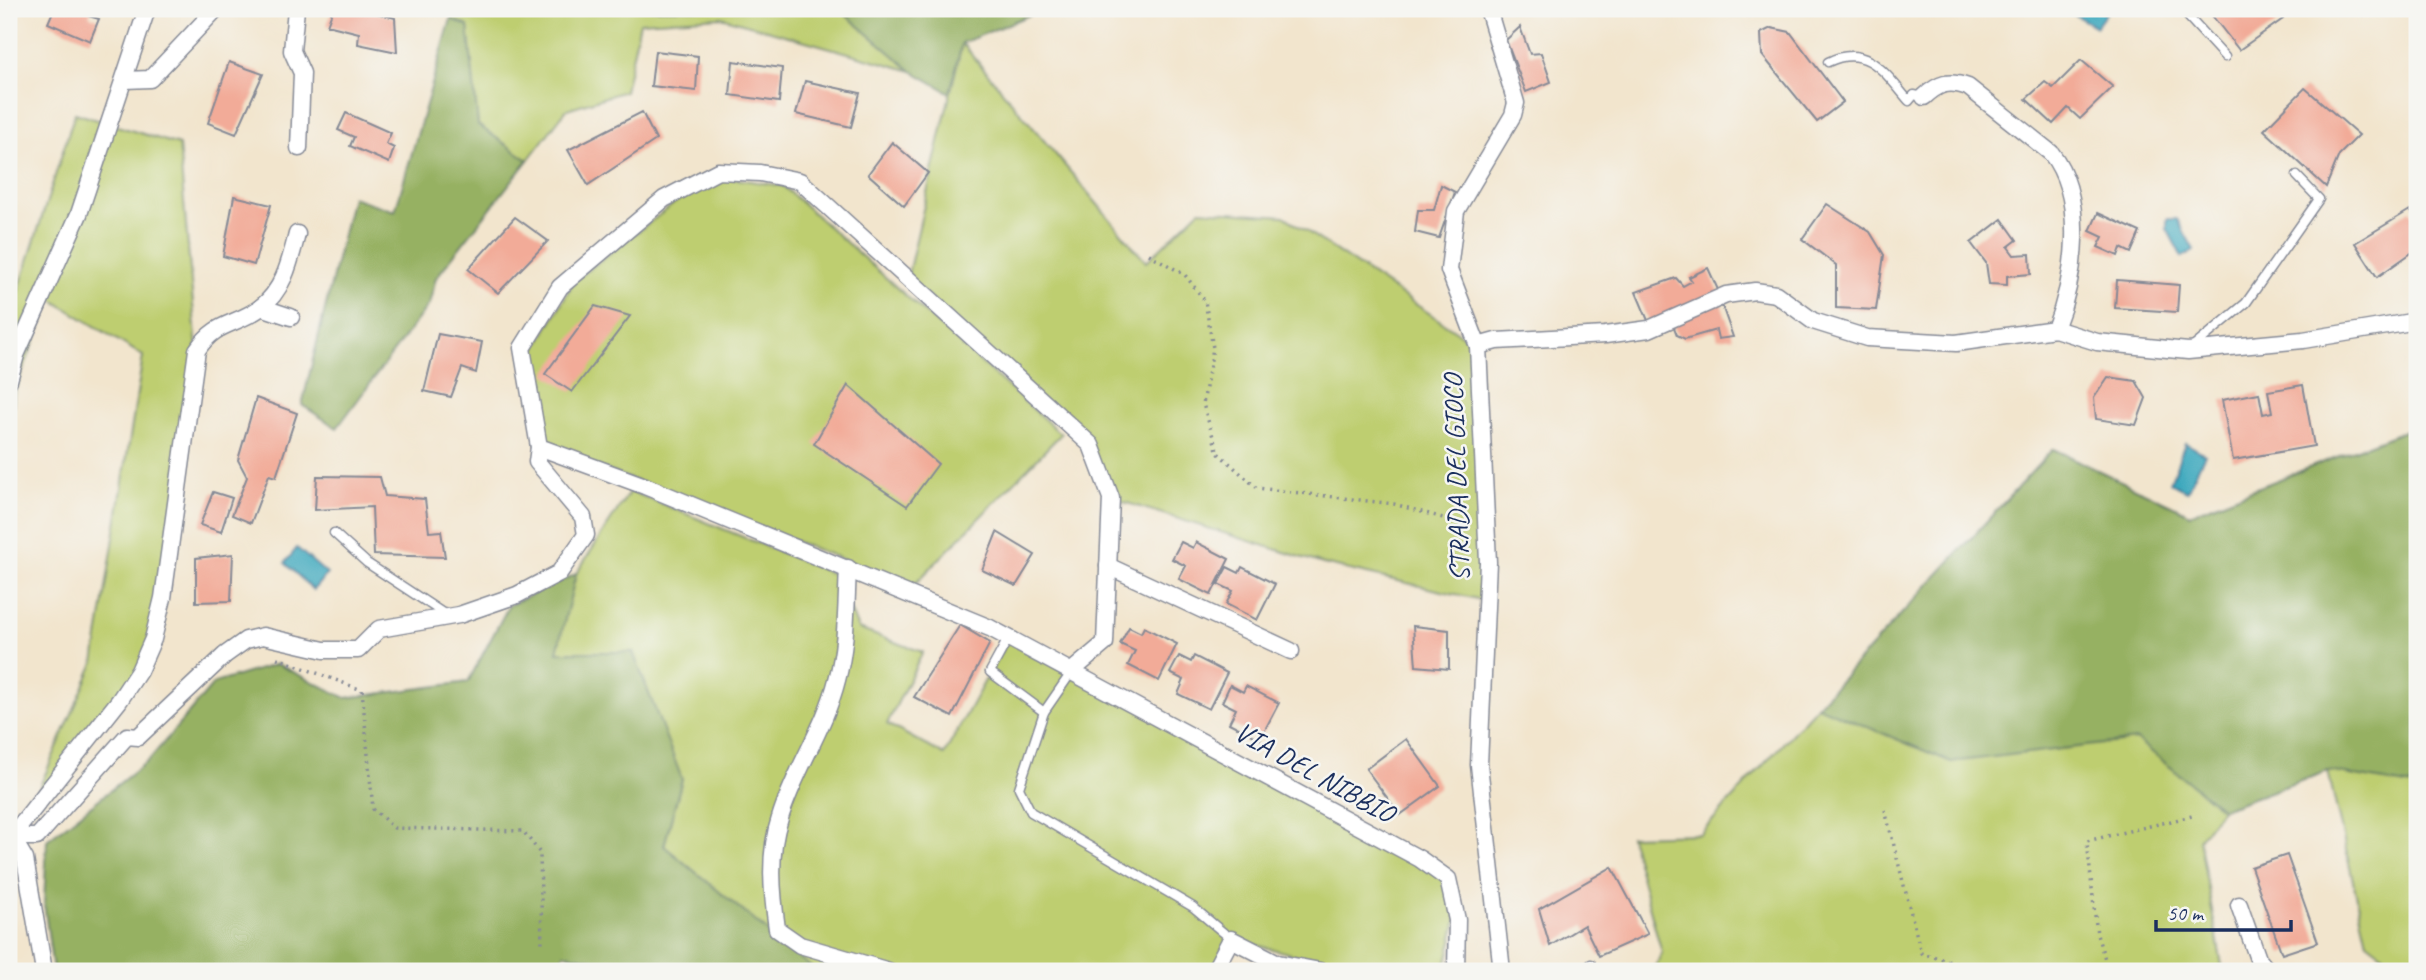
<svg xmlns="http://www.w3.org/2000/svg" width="2426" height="980" font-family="Caveat,sans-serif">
<rect width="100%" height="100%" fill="#f6f6f2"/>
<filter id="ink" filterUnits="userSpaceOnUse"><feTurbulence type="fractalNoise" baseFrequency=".0143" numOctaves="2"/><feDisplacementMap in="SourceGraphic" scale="14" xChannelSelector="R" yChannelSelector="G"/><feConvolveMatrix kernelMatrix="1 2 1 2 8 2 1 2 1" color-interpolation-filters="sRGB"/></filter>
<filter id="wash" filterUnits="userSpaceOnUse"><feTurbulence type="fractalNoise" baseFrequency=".00686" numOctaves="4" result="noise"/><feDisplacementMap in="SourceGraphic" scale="28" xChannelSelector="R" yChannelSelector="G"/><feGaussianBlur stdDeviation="1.57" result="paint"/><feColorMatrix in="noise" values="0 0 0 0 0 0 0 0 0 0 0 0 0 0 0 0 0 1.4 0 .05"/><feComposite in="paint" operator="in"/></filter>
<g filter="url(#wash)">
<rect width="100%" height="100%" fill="#f2e5cd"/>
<g fill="#bece70" stroke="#6c7e67" stroke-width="2">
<path d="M453,9H839L912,71L721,17L640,22L625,91L567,109L528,160L478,125L468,26L451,19Z"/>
<path d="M962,43L1146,262L1200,210L1284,216L1478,346L1486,601L1323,564L1111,498L1091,445L907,278Z"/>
<path d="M75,113L179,145L197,350L163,598L139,671L27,816L94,663L143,356L51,299L14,393L9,450V321Z"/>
<path d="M711,175L783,186L1061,434L913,586L538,444L534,352L574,281Z"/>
<path d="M2417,426V971H2405L2367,942L2328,771L2222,809L2199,839L2223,971H1653L1662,953L1630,836L1700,834L2053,449L2190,514Z"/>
<path d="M630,491L836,575L858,629L923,652L887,724L944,755L1009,637L1448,879L1457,920L1445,971H1359L1232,939L1214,971H815L664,846L682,779L556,652L576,574Z"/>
</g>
<g fill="#96b162" stroke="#587060" stroke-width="2">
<path d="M839,9H1044L962,43L950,93L912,71Z"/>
<path d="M451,19L468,26L478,125L528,160L436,278L429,304L337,428L302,405L352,197L395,211Z"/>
<path d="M2417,426V787L2328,771L2222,809L2137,740L1951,762L1817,706L2053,449L2190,514Z"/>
<path d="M576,574L557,652H633L682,779L664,846L813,969L810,971H640L564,953L559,971H53L44,903L47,840L149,760L214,683L277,664L346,698L468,682L509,605Z"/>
</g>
<g fill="#3da8bd" stroke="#2c6c8e" stroke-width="2">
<path d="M2064,9H2102L2107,12L2096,27Z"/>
<path d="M2167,219H2177L2194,250L2182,257L2167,229Z"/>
<path d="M2185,443L2205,454L2187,491L2170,483Z"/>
<path d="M297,548L327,574L313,590L285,563Z"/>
</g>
<g id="blocks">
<g fill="#f2ab98">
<path d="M54,9H92L89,16L99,19L90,41L48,23Z"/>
<path d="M333,9H362L395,18L397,52L358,44L359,33L327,25Z"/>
<path d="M2207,9H2276L2283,19L2239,50Z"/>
<path d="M1520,27L1530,54L1541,53L1551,82L1526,92L1506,40Z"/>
<path d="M1771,28L1790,32L1843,102L1817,122L1762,55L1761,33Z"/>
<path d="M655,51L698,56L696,91L651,86Z"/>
<path d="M2081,60L2113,87L2080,119L2068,108L2053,124L2026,99L2045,82L2053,88Z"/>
<path d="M733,61L782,68L779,102L730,95Z"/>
<path d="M229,62L263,74L236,134L208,123Z"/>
<path d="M805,81L860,93L851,127L796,114Z"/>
<path d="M2305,88L2359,135L2339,155L2326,187L2264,130Z"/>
<path d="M642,112L656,140L588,185L568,150Z"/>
<path d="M346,113L391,133L386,144L394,148L389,163L350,146L354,137L338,130Z"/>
<path d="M892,142L928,173L904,206L868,174Z"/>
<path d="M1441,185L1455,192L1439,238L1415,232L1418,210H1434Z"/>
<path d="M234,196L271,205L254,265L223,256Z"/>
<path d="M1827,204L1870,232L1884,255L1876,310L1836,308V265L1802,239Z"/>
<path d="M2410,210L2417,221V249L2377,277L2355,243Z"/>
<path d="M2098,213L2140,232L2131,253L2121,248L2118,256L2098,247L2103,237L2090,231Z"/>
<path d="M515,217L548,241L498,293L468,269Z"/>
<path d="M2002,219L2017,240L2008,247L2014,255L2030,254L2031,274L2007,276V285L1989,284L1986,263L1971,243Z"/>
<path d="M1708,268L1719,292L1649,323L1636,292L1676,278L1683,286L1692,281L1689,277Z"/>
<path d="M2117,280L2179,285L2177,312L2115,308Z"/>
<path d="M1721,303L1733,337L1718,339L1716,330L1685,339L1677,335L1672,322Z"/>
<path d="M595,306L630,316L572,392L545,374Z"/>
<path d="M438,334L482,342L476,373L462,368L451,397L424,391Z"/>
<path d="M2108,377L2136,381L2146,398L2136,425L2096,419L2094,398Z"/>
<path d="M848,385L938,464L907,506L814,444Z"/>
<path d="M2303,385L2314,446L2233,460L2222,400L2259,393L2263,414L2272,412L2268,391Z"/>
<path d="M256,398L297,413L276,477L269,475L251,523L232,515L247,477L238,460Z"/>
<path d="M317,476L380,477L385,496L425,499L429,532L441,531L445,557L374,555L372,507L315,510Z"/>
<path d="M213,492L232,498L221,532L200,525Z"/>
<path d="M997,532L1035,555L1016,586L982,570Z"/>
<path d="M1181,542L1193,548L1196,542L1229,559L1211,595L1179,579L1186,566L1172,559Z"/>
<path d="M233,554L231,601L196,602V558Z"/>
<path d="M1227,567L1239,573L1242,567L1275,584L1257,620L1226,604L1233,591L1218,584Z"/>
<path d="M960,625L990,643L952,717L914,697Z"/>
<path d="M1413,626L1449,630V669L1416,666Z"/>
<path d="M1129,627L1141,633L1144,627L1177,644L1159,681L1128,665L1135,651L1120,644Z"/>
<path d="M1179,656L1191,662L1194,656L1227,673L1209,709L1178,694L1184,680L1170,673Z"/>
<path d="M1230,685L1243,692L1246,686L1279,703L1260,739L1229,723L1236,709L1222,702Z"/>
<path d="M1406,739L1440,786L1400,815L1366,769Z"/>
<path d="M2287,855L2318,942L2282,954L2251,867Z"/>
<path d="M1612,867L1648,934L1599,956L1584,925L1550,946L1539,909Z"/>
<path d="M1263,961L1297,971H1251Z"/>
</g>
</g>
</g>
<g filter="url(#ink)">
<use href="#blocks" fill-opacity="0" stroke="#868a96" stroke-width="2"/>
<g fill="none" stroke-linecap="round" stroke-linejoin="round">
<defs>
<g id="service">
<path d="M2181,9L2225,57"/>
<path d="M1828,62C1867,43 1885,73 1909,101L1914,95L1924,97"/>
<path d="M2193,347L2246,303L2319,199L2297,176"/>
<path d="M334,533L367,563L446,615"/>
<path d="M1009,637L990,672L1044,712"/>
<path d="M1073,670L1044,712L1019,788L1031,812L1193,907L1231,939"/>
<path d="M1591,964L1592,971"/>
</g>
<g id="minor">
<path d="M296,9L292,51L302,73L299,148"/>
<path d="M1488,9L1516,103L1513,115L1456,211L1449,270L1478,346L1488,562L1479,765L1502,971"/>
<path d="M125,80L150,79L216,9"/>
<path d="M1924,97C1939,83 1949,80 1968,87L2051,153C2087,199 2075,279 2055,329"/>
<path d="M261,307L291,317"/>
<path d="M1478,346L1496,341L1605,335L1649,329L1726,295L1755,291L1776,294L1813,321L1867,338L1956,343L2055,329L2097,342L2188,351L2303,340L2417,321"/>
<path d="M9,380L16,355L79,214L147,9"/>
<path d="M1108,566L1291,651"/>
<path d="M848,568C846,606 847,644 837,680C825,728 794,771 780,818C768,854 772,893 777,929L800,945L889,971"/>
<path d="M1073,670L1105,643L1111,498L1091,445L800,181L760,173L718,171L664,199L560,287L522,348L539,447L645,486L990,628L1420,859L1448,879L1457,920L1456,971"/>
<path d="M9,832L25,859L44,971"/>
<path d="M11,837H37L127,736L138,737L225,655L246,640L263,636L324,650H358L379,629L459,615L517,595L559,573L586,535L583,517L537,462L539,447"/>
<path d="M11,837L119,701L139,671L153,639L163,598L197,350C216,321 235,326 260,308C284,290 290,261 297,234"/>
<path d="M2239,905L2258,959L2268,971"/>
<path d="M1214,971L1231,939L1278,963L1320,971"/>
</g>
</defs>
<use href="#service" stroke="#868a96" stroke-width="11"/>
<use href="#minor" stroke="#868a96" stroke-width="19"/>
<g stroke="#868a96" stroke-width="3.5" stroke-dasharray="2 5" stroke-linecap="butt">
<path d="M1149,254L1185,275L1205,301L1213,348L1203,404L1218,453L1257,488L1394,504L1471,526"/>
<path d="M277,658L362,690L373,809L394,828L523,831L540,853L542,945"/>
<path d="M1885,810L1921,953L1987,971"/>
<path d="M9,961L10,971"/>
<path d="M2109,971L2097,935L2087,841L2192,816"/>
</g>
<use href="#service" stroke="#fff" stroke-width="8"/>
<use href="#minor" stroke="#fff" stroke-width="16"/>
</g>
</g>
<g text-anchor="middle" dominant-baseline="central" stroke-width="5" stroke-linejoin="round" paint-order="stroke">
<g font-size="28" fill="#1b2f5e" stroke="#f6f6f2">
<text transform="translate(1456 478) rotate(-92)">STRADA DEL GIOCO</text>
<text transform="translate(1315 772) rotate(29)">VIA DEL NIBBIO</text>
</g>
</g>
<rect width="2426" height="980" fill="none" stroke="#f6f6f2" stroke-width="35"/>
<path d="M2156 920v10h135v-10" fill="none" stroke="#1b2f5e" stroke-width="3.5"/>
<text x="2167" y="920" font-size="21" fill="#1b2f5e" stroke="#f6f6f2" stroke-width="5" paint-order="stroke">50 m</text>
</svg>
